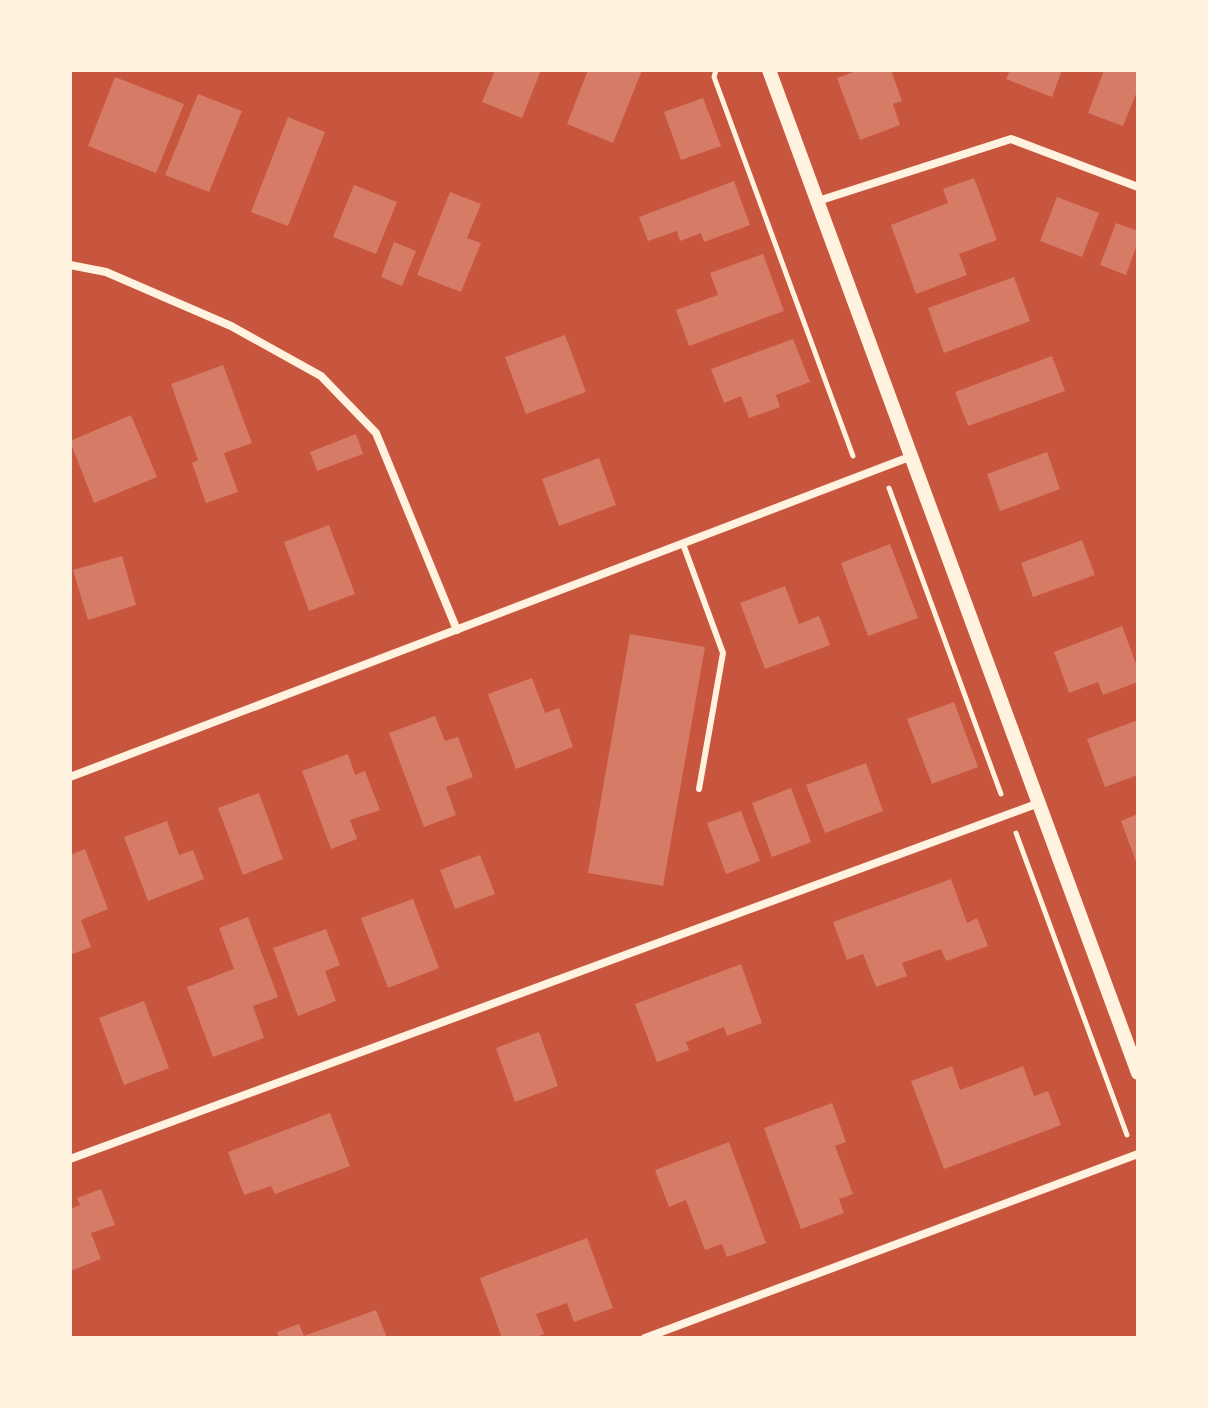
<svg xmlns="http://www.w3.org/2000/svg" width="1208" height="1408" font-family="'Golos Text',sans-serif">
<rect width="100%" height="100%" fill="#c8553d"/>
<g fill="#d67c66">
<path d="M495,70H541L522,118L482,102Z"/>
<path d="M588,70H642L613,143L567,124Z"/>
<path d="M859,70H891L902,101L893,104L900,125L860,140L837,78Z"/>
<path d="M1010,70H1062L1052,97L1006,79Z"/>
<path d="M1104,70H1138V89L1123,126L1088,113Z"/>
<path d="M115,77L184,104L156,173L88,146Z"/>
<path d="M198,94L242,111L209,192L165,175Z"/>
<path d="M703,98L721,146L681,160L664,112Z"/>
<path d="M288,117L325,132L288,226L251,212Z"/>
<path d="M974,178L997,240L959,254L967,275L916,294L891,225L948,203L943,189Z"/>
<path d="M734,181L750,225L704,242L701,233L680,241L677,231L648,241L639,217Z"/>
<path d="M354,185L397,202L376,254L333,237Z"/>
<path d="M450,192L481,204L467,238L481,243L461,292L417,275Z"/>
<path d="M1057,197L1099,213L1082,257L1040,241Z"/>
<path d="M1116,223L1138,231V242L1126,275L1100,265Z"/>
<path d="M394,242L416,251L402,286L381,277Z"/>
<path d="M763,254L784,311L689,346L676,310L718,295L710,273Z"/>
<path d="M1014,277L1030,321L944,353L928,308Z"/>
<path d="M565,335L586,392L526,414L505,357Z"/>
<path d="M793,339L810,382L776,395L780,407L749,418L741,396L724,403L711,369Z"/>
<path d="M1052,356L1065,391L968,426L955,392Z"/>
<path d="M223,365L252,443L224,453L238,492L206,503L192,463L198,460L171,384Z"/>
<path d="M131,415L157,477L94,503L70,441Z"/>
<path d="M356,434L363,454L317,471L310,452Z"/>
<path d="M1047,452L1060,489L1000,511L987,474Z"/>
<path d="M599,458L616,505L559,526L542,479Z"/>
<path d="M329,525L355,594L309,611L284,542Z"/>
<path d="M1082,540L1095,575L1033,597L1021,563Z"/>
<path d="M890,544L918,618L868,636L841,563Z"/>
<path d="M122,556L136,605L88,620L73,570Z"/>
<path d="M785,586L799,624L819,616L830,645L765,669L740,603Z"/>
<path d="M1122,626L1138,669V682L1103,695L1098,682L1069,693L1054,652Z"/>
<path d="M630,634L705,647L663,886L588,873Z"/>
<path d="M532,678L545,713L559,708L573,747L516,769L488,694Z"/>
<path d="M954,702L978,767L932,784L907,719Z"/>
<path d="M435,716L445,741L458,737L473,777L446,787L456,815L424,827L389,733Z"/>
<path d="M1138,720V775L1105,787L1087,739Z"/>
<path d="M348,754L355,775L365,771L380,810L350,820L357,839L331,849L302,771Z"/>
<path d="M866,763L883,811L825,833L806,785Z"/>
<path d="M791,788L811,842L772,857L752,803Z"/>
<path d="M259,793L283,859L243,875L218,808Z"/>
<path d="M741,811L760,861L726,874L707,823Z"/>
<path d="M1138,814V867L1121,821Z"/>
<path d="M167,821L179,855L193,850L204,879L148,901L124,837Z"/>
<path d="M85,849L108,909L81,920L91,947L70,955V855Z"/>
<path d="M480,855L495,894L455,909L440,870Z"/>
<path d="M951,879L967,923L977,918L988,946L946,961L941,949L902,963L907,976L876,987L863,954L847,960L833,922Z"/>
<path d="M413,899L439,968L388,988L361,918Z"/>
<path d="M248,917L278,997L253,1006L264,1038L213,1057L187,987L234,969L219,928Z"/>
<path d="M326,929L340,965L325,971L336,1001L298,1016L273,948Z"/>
<path d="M741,964L762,1023L727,1036L724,1027L686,1042L689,1050L657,1062L635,1004Z"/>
<path d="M144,1001L169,1068L124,1085L99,1018Z"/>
<path d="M539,1032L558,1086L515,1102L496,1048Z"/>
<path d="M952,1066L960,1090L1023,1066L1034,1096L1048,1091L1061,1125L944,1169L911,1081Z"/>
<path d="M832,1103L846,1142L835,1146L853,1194L839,1199L844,1213L801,1229L764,1128Z"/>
<path d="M330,1113L350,1166L275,1194L271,1186L244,1195L228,1152Z"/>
<path d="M729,1142L766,1243L727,1257L722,1244L705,1250L686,1200L669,1207L655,1170Z"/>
<path d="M101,1189L115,1225L91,1233L101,1259L70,1271V1209L80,1205L77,1198Z"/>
<path d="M587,1238L613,1308L574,1322L567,1303L536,1314L544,1334L533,1338H502L480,1278Z"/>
<path d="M376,1310L387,1338H279L277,1332L299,1324L304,1336Z"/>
</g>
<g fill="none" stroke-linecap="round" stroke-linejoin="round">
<g stroke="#fff3e0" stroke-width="5">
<path d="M716,70L714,77L853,456"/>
<path d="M889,488L1001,794"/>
<path d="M1016,833L1127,1135"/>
</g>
<path stroke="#fff3e0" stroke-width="6" d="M683,544L723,653L699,789"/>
<g stroke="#fff3e0" stroke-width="8">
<path d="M818,201L1011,139L1138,187"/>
<path d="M70,265L106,272L231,326L321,376L376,433L457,630"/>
<path d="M70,777L912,456"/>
<path d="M70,1159L1039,803"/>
<path d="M645,1338L1138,1154"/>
</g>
<path stroke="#fff3e0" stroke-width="14" d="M769,70L1138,1073"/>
</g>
<rect width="1208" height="1408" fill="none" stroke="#fff3e0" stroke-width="144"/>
</svg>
